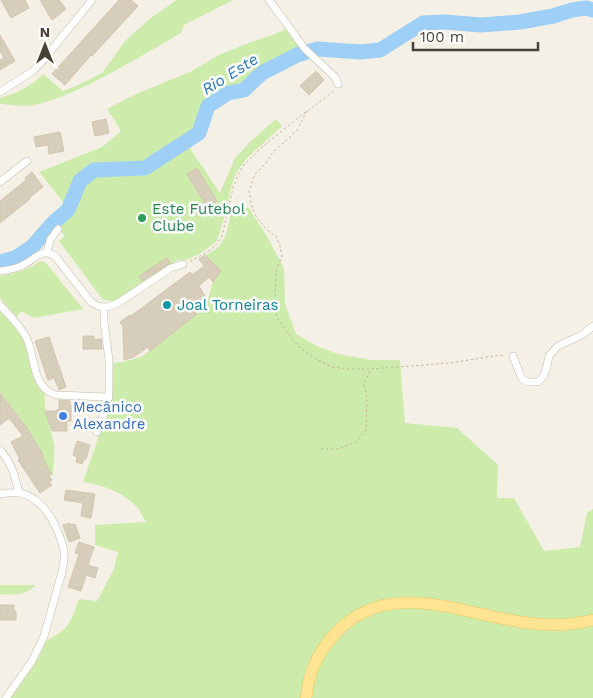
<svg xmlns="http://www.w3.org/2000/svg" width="593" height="698" font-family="'Work Sans',sans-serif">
<rect width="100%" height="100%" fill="#f4f0e6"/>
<g fill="#cdecac">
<path d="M177,0H233L184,25L181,33C150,51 118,70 86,86C70,93 53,101 35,105C23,107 12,105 0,104V98C16,93 31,87 43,74L63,91L78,85L102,73L125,41L152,17Z"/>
<path d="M285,26L303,49L264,69L242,87L228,90L206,103L196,131L144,165L94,167L78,179L67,207L39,172L102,147L121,131L107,109L136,94L190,72L219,55L246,44L275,34L284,30Z"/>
<path d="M276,119L282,126L246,159L236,173L231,188L227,208L217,241L201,253L182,262L179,259L115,301L103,300L59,241L65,236L55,225L70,211L83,183L97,173L147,170L187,144L220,193L235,158L251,141Z"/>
<path d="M232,207L249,208L269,240L284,268L285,304L296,334L317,346L338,354L371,360H400L405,423L457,428L498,465L497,498H514L544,551L580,547L587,513L593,509V698H10L39,657L47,640C70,629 71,621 79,599L97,601L114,569L118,552L95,545V525L146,522C143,518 141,512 138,508C123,492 103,485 83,482L99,435L110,408L113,396L112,363C124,362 134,360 144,355L197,314L208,298L213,282L221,271L205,255C228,246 227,228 232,207Z"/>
<path d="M42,261L47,264L83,309L34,318L21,311L17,317L0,298V276C9,274 18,273 26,269C32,267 35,263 42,261Z"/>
<path d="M0,312L10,320L20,330L24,340L36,384L45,394C43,411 51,427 54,444C55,454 53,466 53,476L46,465L39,448L16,413L0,392Z"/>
<path d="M0,585H36C25,596 14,595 0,594Z"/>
</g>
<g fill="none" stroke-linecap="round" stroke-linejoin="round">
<g stroke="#9ecff6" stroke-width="15">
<path d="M310,51L318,49L360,52L380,50L423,23L445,22L481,25L520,22L553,16L572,10L586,8L593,10"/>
<path d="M0,262L15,258L32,247L53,223L68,210L80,181L94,170L145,168L199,133L208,106L228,93L244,90L262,73L297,55L304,53"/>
</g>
</g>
<g fill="#d7cdbb" stroke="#d2c5ad">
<path d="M1,0H25L29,8L11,18Z"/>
<path d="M40,0H59L66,9L52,20Z"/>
<path d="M119,0H131L138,6L92,56L91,55L65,85L52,74Z"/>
<path d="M0,35L15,61L0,70V60L4,58L0,51Z"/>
<path d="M316,71L324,80L309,95L300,86Z"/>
<path d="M106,119L109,133L95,136L92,122Z"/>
<path d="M60,132L64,151L49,154L48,145L36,147L34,137Z"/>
<path d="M197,168L217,201L207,207L187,174Z"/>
<path d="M32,172L43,187L29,198L30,199L0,223V201L26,180L25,178Z"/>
<path d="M205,255L221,271L213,282L209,277L199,286L206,298L193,309L197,314L150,351L148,347L134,357L124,360L123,327L120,322L130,315L131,316L190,272L192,275L204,266L199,259Z"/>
<path d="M167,258L170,263L142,281L139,276Z"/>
<path d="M83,336H94V340L101,339L102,349H83Z"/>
<path d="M49,337L66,387L59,390L54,378L48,380L35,341Z"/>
<path d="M0,393L26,427L41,451L46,465L52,474L49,476L52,480L49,482L52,485L40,493L18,460L20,459L11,442L23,436L9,418L0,425Z"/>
<path d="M59,400L70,401V405H71V421H67V431H52L45,411H56V410H59Z"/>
<path d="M77,441L90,445L86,459H84L82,464L76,462L77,457L73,455Z"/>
<path d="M66,490L95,494L91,518L81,516L83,503L64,500Z"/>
<path d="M70,523L71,525L75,524L80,538L69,542L63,525Z"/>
<path d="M79,542L94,547L88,565L98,568L95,578L86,575L81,591L68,587L79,554L75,553Z"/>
<path d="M0,605H14V611H16V620H0Z"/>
</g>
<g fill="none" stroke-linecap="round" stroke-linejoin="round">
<defs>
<g id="street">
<path d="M269,0L305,49L335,77L338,84"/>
<path d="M0,92L33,71L44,59L92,0"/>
<path d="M0,182L27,161"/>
<path d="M47,252L50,240L58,229"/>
<path d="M0,271C8,270 16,269 23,265C34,260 42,247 55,256L91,302C101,309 108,308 118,303L171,268L183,264"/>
<path d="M0,305C9,315 21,326 27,339C35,357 32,388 56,395L109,397"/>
<path d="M513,356L522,379L528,382H538L543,377L546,370L549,356L558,346L582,335L593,326"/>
<path d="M97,432L107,406L109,390V360L104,322V308"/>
<path d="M0,450C12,463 15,477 19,493"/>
<path d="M0,494C6,493 13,492 20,493C42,498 53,518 60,537C61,542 64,547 64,552C65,559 63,565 62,572L44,636L32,661L6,698"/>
</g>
<path id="primary" d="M306,698C309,672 317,653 335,634C388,575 465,616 529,623C550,626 572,625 593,620"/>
</defs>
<use href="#street" stroke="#c1b9a8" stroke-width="8"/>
<use href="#primary" stroke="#edc55b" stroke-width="12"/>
<g stroke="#c4b598" stroke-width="1" stroke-dasharray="2.5 2.5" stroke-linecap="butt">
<path d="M307,111L297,130L290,137L273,152L266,163L255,174L249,192L252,207L257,218L261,223L267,230L276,236L280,246L282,255L276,272L275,299L276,316L287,332L301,349L318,360L332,367L349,369H371"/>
<path d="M190,261C202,255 216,249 222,236L233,188L238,175L242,167L262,147L298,118L334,91"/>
<path d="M321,449H338L356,442L366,430L367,398L364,384L371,369L450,363L500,355L504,356"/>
</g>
<use href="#street" stroke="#fff" stroke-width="7"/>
<use href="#primary" stroke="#ffe494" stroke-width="11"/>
</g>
<circle fill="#2e9e5b" stroke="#fff" stroke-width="2" cx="142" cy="218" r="5"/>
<circle fill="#0f9aa8" stroke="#fff" stroke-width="2" cx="167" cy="305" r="5"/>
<circle fill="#3f7fe0" stroke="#fff" stroke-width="2" cx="63" cy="416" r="5"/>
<g text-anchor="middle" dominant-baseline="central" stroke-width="5" stroke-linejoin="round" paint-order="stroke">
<g font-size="15" fill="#27864d" stroke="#fff" text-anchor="start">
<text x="152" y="209">Este Futebol<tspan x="152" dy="17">Clube</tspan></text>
</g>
<g font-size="15" fill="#0d838f" stroke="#fff" text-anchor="start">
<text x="177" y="305">Joal Torneiras</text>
</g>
<g font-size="15" fill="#366cbe" stroke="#fff" text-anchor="start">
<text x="73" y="407">Mecânico<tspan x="73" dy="17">Alexandre</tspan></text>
</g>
<g font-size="16" font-style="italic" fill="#2578bc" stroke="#fff">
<text transform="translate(230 74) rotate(-32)">Rio Este</text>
</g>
</g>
<g transform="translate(45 45)" stroke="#ffffff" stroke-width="4" paint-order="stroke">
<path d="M0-4L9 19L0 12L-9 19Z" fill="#484135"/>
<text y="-8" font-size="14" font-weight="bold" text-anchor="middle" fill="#484135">N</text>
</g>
<path d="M413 42v8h125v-8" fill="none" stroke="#484135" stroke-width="2.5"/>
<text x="420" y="42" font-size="15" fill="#484135" stroke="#ffffff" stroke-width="4" paint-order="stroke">100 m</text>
</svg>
